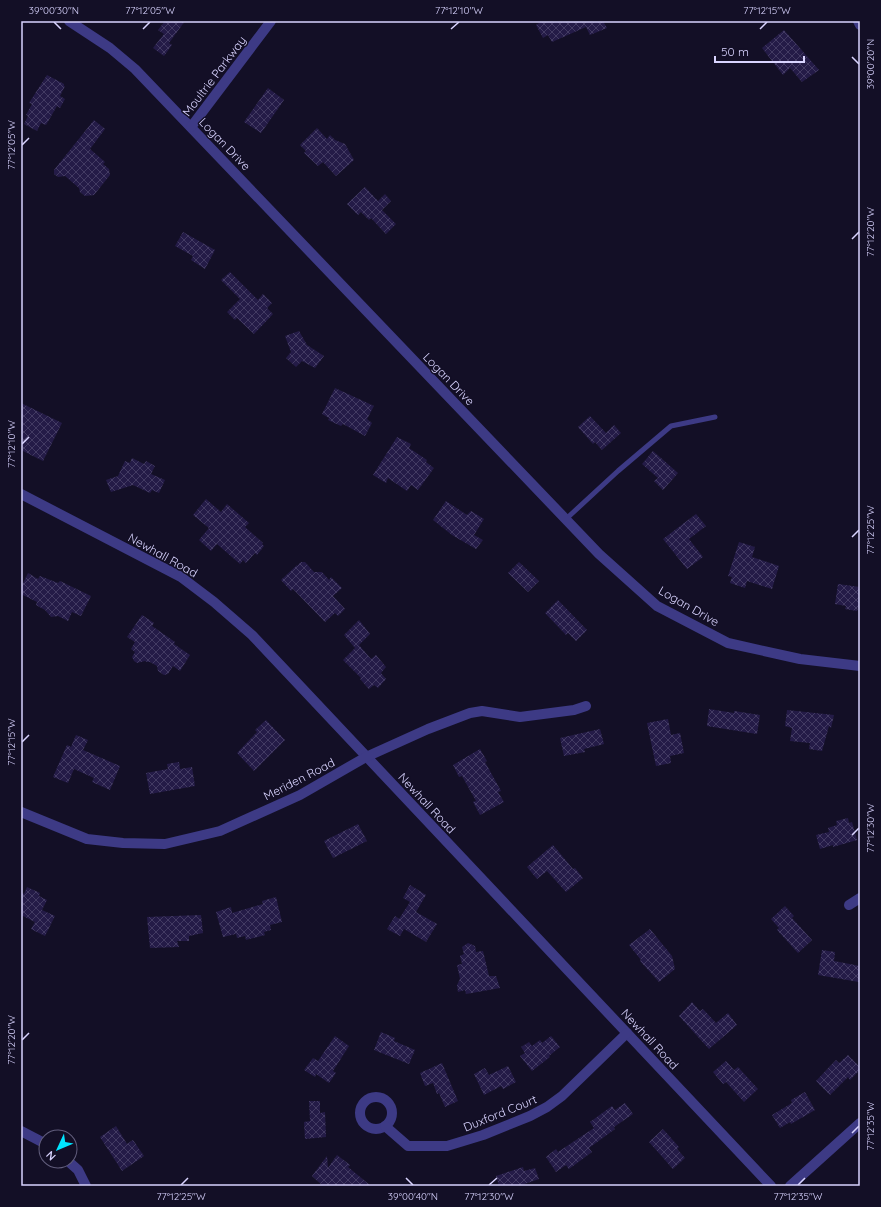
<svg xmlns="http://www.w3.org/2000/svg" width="881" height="1207" font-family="Quicksand,sans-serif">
<defs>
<pattern id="building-cross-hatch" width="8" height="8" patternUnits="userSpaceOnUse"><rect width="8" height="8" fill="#241b47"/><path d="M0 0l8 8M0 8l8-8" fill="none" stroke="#433b63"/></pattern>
</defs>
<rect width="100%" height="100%" fill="#130f26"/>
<g fill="url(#building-cross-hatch)">
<path d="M165,21H185L169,43L172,45L164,56L153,48L164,34L158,30Z"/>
<path d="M542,21H603L607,28L590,35L586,27L552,42L548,35L543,38L536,25Z"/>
<path d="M784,30L819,70L802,82L790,68L783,75L762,48Z"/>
<path d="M47,75L64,84V86H65L60,96L65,99L60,108L57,106L46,125L41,123L37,131L24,124L28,116L26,115L32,104L29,103Z"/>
<path d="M268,88L284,100L261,133L244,122Z"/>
<path d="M94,120L105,129L90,149L105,162L103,164L109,169L110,175L94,195L85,196L80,192L79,188L65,176L58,177L54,174V170Z"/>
<path d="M317,128L327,139L330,135L335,140L345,144L354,160L336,176L323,162L318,166L304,153L306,151L300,145Z"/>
<path d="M365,187L378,201L385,194L391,201L382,210L396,224L386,234L371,218L369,220L361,212L358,215L347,204Z"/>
<path d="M183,232L215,250L205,269L191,260L193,256L175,246Z"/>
<path d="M230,272L258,300L263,294L272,303L267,308L273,314L254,334L237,318L235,320L227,312L240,299L221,280Z"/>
<path d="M299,331L307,345L324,356L315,368L302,361L296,367L286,358L291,352L285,336Z"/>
<path d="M335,388L374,406L367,419L372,423L365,436L343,424L341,426L328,420L329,418L322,414Z"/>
<path d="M21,403L62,423L43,461L21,450Z"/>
<path d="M590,416L606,433L614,425L621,433L602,450L595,442L593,444L578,427Z"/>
<path d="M397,437L411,444L409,448L427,460L426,462L434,468L418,490L411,485L407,491L388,478L386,483L373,475Z"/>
<path d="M653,451L678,473L663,490L654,481L658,478L642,464Z"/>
<path d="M132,458L144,464L146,461L155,466L151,474L165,480L159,493L152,490L150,493L133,485L111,492L106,480L118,476L125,461L130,463Z"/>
<path d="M206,499L221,512L227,504L249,523L245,527L263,543L262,544L264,546L257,555L255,553L246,563L243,560L240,564L217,544L211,551L199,540L209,528L193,515Z"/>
<path d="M446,501L467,515L471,511L484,519L474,535L483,540L476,549L452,535L433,520Z"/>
<path d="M696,514L706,526L689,539L703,557L687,569L663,539Z"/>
<path d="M739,542L755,547L752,557L779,566L772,589L747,581L745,588L730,583L732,577L728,576Z"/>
<path d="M301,562H305L314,572H322L329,580L331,577L342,588L333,596L345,609L338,616L335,613L325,622L293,589L291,591L281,580L297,565V566Z"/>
<path d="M519,562L539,581L528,592L508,573Z"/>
<path d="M28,573L38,579L40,576L58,583L60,581L91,596L81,616L72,612L68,621L58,616L51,617L45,610L36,605L37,602L21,594V587Z"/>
<path d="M838,584L860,587V609L858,608L857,611L845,609L846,606L835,604Z"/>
<path d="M558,600L587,630L576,641L568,633L566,635L545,613Z"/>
<path d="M142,615L154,623L152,626L175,642L174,644L190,655L180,671L173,666L168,674L164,675L158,671L157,666L150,662H147L145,661L137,663L134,661L132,657L135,652L131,649L135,642L127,637Z"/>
<path d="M359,620L370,634L359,645L371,659L376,655L386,667L381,673L386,679L378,688L374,685L369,689L360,679L361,678L343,660L355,648L344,635Z"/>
<path d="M709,709L734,713V711L760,715L757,734L707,726Z"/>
<path d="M787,710L834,715L831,728L829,726L822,751L809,749L810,743L790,741L792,728L785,726Z"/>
<path d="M668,719L671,735L680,733L684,753L670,756L671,763L656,766L647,723Z"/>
<path d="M266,720L285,740L254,771L237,753L257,732L255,730Z"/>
<path d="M600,729L604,744L584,749L585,752L564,756L560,738Z"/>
<path d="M76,735L88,740L83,750L120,766L110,790L92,782L94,778L74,769L68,783L53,777L67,745L71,747Z"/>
<path d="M480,749L487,761L485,762L501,791L498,792L504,802L480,815L473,802L476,801L462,776L459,777L453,765Z"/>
<path d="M179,762L180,769L192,767L195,786L150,794L146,773L168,769L167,764Z"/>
<path d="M848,818L849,823L852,822L857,840L833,847V845L820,849L816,835L829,832L828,828L837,825L836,821Z"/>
<path d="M358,824L367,841L333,858L324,841Z"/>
<path d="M553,845L573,869L575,868L583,878L566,892L547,871L537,879L527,867Z"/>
<path d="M410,885L426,895L416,912L437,924L426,942L404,929L400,936L387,929L395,916L399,919L410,902L403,898Z"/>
<path d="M27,887L40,893L39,896L47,900L42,910L55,916L45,936L31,929L35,922L21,915V892L24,894Z"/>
<path d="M276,897L282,922L270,925L271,930L264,932L265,935L246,940L245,936L237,938L236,934L223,937L216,912L231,907L232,913L263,904L262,901Z"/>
<path d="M785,906L794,916L792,918L812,940L798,953L777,930L779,928L771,919Z"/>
<path d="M201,915L203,933L189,936V941H177L179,947L150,948L147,917Z"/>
<path d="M650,929L672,956L675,969L659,982L640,961L641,960L629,945Z"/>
<path d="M468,943L475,946L476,952L483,951L489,976H496L500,988L466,994L465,990L458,992L457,985L460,979L457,965L462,964L460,956L464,954L462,947Z"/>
<path d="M822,950L835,952L834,961L860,966L859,982L818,975Z"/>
<path d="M692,1002L700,1011L703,1009L716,1023L728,1013L737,1025L709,1049L679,1016Z"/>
<path d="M381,1032L395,1038L394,1041L415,1050L409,1064L374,1050Z"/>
<path d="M335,1036L349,1046L333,1071L336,1073L329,1083L316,1074L315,1077L304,1070L313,1058L318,1061Z"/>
<path d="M551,1036L560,1047L549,1056L550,1057L532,1071L520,1056L525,1053L521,1047L529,1042L532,1046L540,1040L542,1043Z"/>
<path d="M848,1055L860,1067V1070L850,1080L848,1077L830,1095L816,1081L836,1060L839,1063Z"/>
<path d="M726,1061L734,1070L738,1067L758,1089L744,1102L726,1082L723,1084L713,1072Z"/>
<path d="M442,1063L458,1101L445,1107L439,1093L437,1094L433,1083L425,1086L420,1073Z"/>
<path d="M508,1066L516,1082L503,1089L501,1086L484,1095L474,1074L485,1068L489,1075Z"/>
<path d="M805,1092L815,1110L791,1124L790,1122L780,1128L772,1115L792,1103L791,1100Z"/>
<path d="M309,1101H320V1113L325,1112L326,1137L305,1139L304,1122L310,1121Z"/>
<path d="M625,1103L633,1114L614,1127L615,1129L589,1148L592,1152L569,1169L566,1165L556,1172L546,1157L556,1149L558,1152L594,1128L590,1122L612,1106L615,1110Z"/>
<path d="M116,1126L127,1144L133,1140L144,1156L122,1171L100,1137Z"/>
<path d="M663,1129L679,1147L677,1149L685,1158L673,1169L649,1142Z"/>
<path d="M337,1155L350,1165L348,1167L371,1186H323L312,1176L327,1156L328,1168Z"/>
<path d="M523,1167L524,1171L535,1168L539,1179L519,1186H499L496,1176Z"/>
</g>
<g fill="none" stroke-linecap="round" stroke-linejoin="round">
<path stroke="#3d3a85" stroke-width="5" d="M566,519L618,471L671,426L715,417"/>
<g stroke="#3d3a85" stroke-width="10">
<path d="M69,21L110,48L135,69L599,554L657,606L728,643L800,659L860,666"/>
<path d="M858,21L860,25"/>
<path d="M191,127L271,21"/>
<path d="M21,494L181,577L214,602L252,635L771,1186"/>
<path d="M21,812L87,839L123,843L165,844L220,831L300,795L366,757L428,729L470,713L482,711L520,717L574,710L586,706"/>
<path d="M849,905L860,898"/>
<circle cx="376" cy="1113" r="16"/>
<path d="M385,1126L408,1146H447L483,1135L530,1116L547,1107L562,1096L627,1033"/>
<path d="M21,1131L46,1144"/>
<path d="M68,1161L78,1170L86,1186"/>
<path d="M790,1186L860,1123"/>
</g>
</g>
<path fill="none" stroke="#d9d4ff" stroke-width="1.5" d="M54,22L61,29M143,29L150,22M451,29L459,22M760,29L767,22M852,57L859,64M22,145L29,138M852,239L859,232M22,444L29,437M852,537L859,530M22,742L29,735M852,835L859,828M22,1040L29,1033M852,1133L859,1126M406,1178L413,1185M181,1185L188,1178M489,1185L497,1178M798,1185L805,1178"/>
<g text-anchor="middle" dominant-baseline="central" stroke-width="3" stroke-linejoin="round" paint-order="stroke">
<g font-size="12" fill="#d9d4ff" stroke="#130f26">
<text transform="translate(214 76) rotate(-53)">Moultrie Parkway</text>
<text transform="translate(225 144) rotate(46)">Logan Drive</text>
<text transform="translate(449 379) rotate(46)">Logan Drive</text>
<text transform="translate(163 555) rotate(29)">Newhall Road</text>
<text transform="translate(689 606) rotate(30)">Logan Drive</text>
<text transform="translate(299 779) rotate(-27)">Meriden Road</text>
<text transform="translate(427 803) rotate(47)">Newhall Road</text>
<text transform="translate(650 1039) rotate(47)">Newhall Road</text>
<text transform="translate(500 1113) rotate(-22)">Duxford Court</text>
</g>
</g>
<rect width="881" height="1207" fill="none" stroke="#130f26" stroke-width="44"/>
<g transform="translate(58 1149) rotate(226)"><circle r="19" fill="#130f26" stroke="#625e7d"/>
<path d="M0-3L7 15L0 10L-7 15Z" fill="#00e5ff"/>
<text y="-6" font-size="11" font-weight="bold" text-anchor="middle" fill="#d9d4ff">N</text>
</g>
<path d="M715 56v6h89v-6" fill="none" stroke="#d9d4ff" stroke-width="2"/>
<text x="721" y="56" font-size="12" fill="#d9d4ff" stroke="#130f26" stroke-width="3" paint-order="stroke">50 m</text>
<rect x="22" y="22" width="837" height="1163" fill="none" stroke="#d9d4ff" stroke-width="1.5"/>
<g font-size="10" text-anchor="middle" fill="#d9d4ff">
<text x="54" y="14">39°00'30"N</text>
<text x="150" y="14">77°12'05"W</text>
<text x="459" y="14">77°12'10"W</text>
<text x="767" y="14">77°12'15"W</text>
<text transform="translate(870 64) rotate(-90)" y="4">39°00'20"N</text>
<text transform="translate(11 145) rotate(-90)" y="4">77°12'05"W</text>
<text transform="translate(870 232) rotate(-90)" y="4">77°12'20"W</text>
<text transform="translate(11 444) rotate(-90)" y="4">77°12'10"W</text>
<text transform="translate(870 530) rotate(-90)" y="4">77°12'25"W</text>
<text transform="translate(11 742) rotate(-90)" y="4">77°12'15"W</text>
<text transform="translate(870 828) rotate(-90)" y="4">77°12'30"W</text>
<text transform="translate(11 1040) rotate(-90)" y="4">77°12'20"W</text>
<text transform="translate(870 1126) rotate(-90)" y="4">77°12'35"W</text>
<text x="181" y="1200">77°12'25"W</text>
<text x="413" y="1200">39°00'40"N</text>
<text x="489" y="1200">77°12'30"W</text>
<text x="798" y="1200">77°12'35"W</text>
</g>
</svg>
